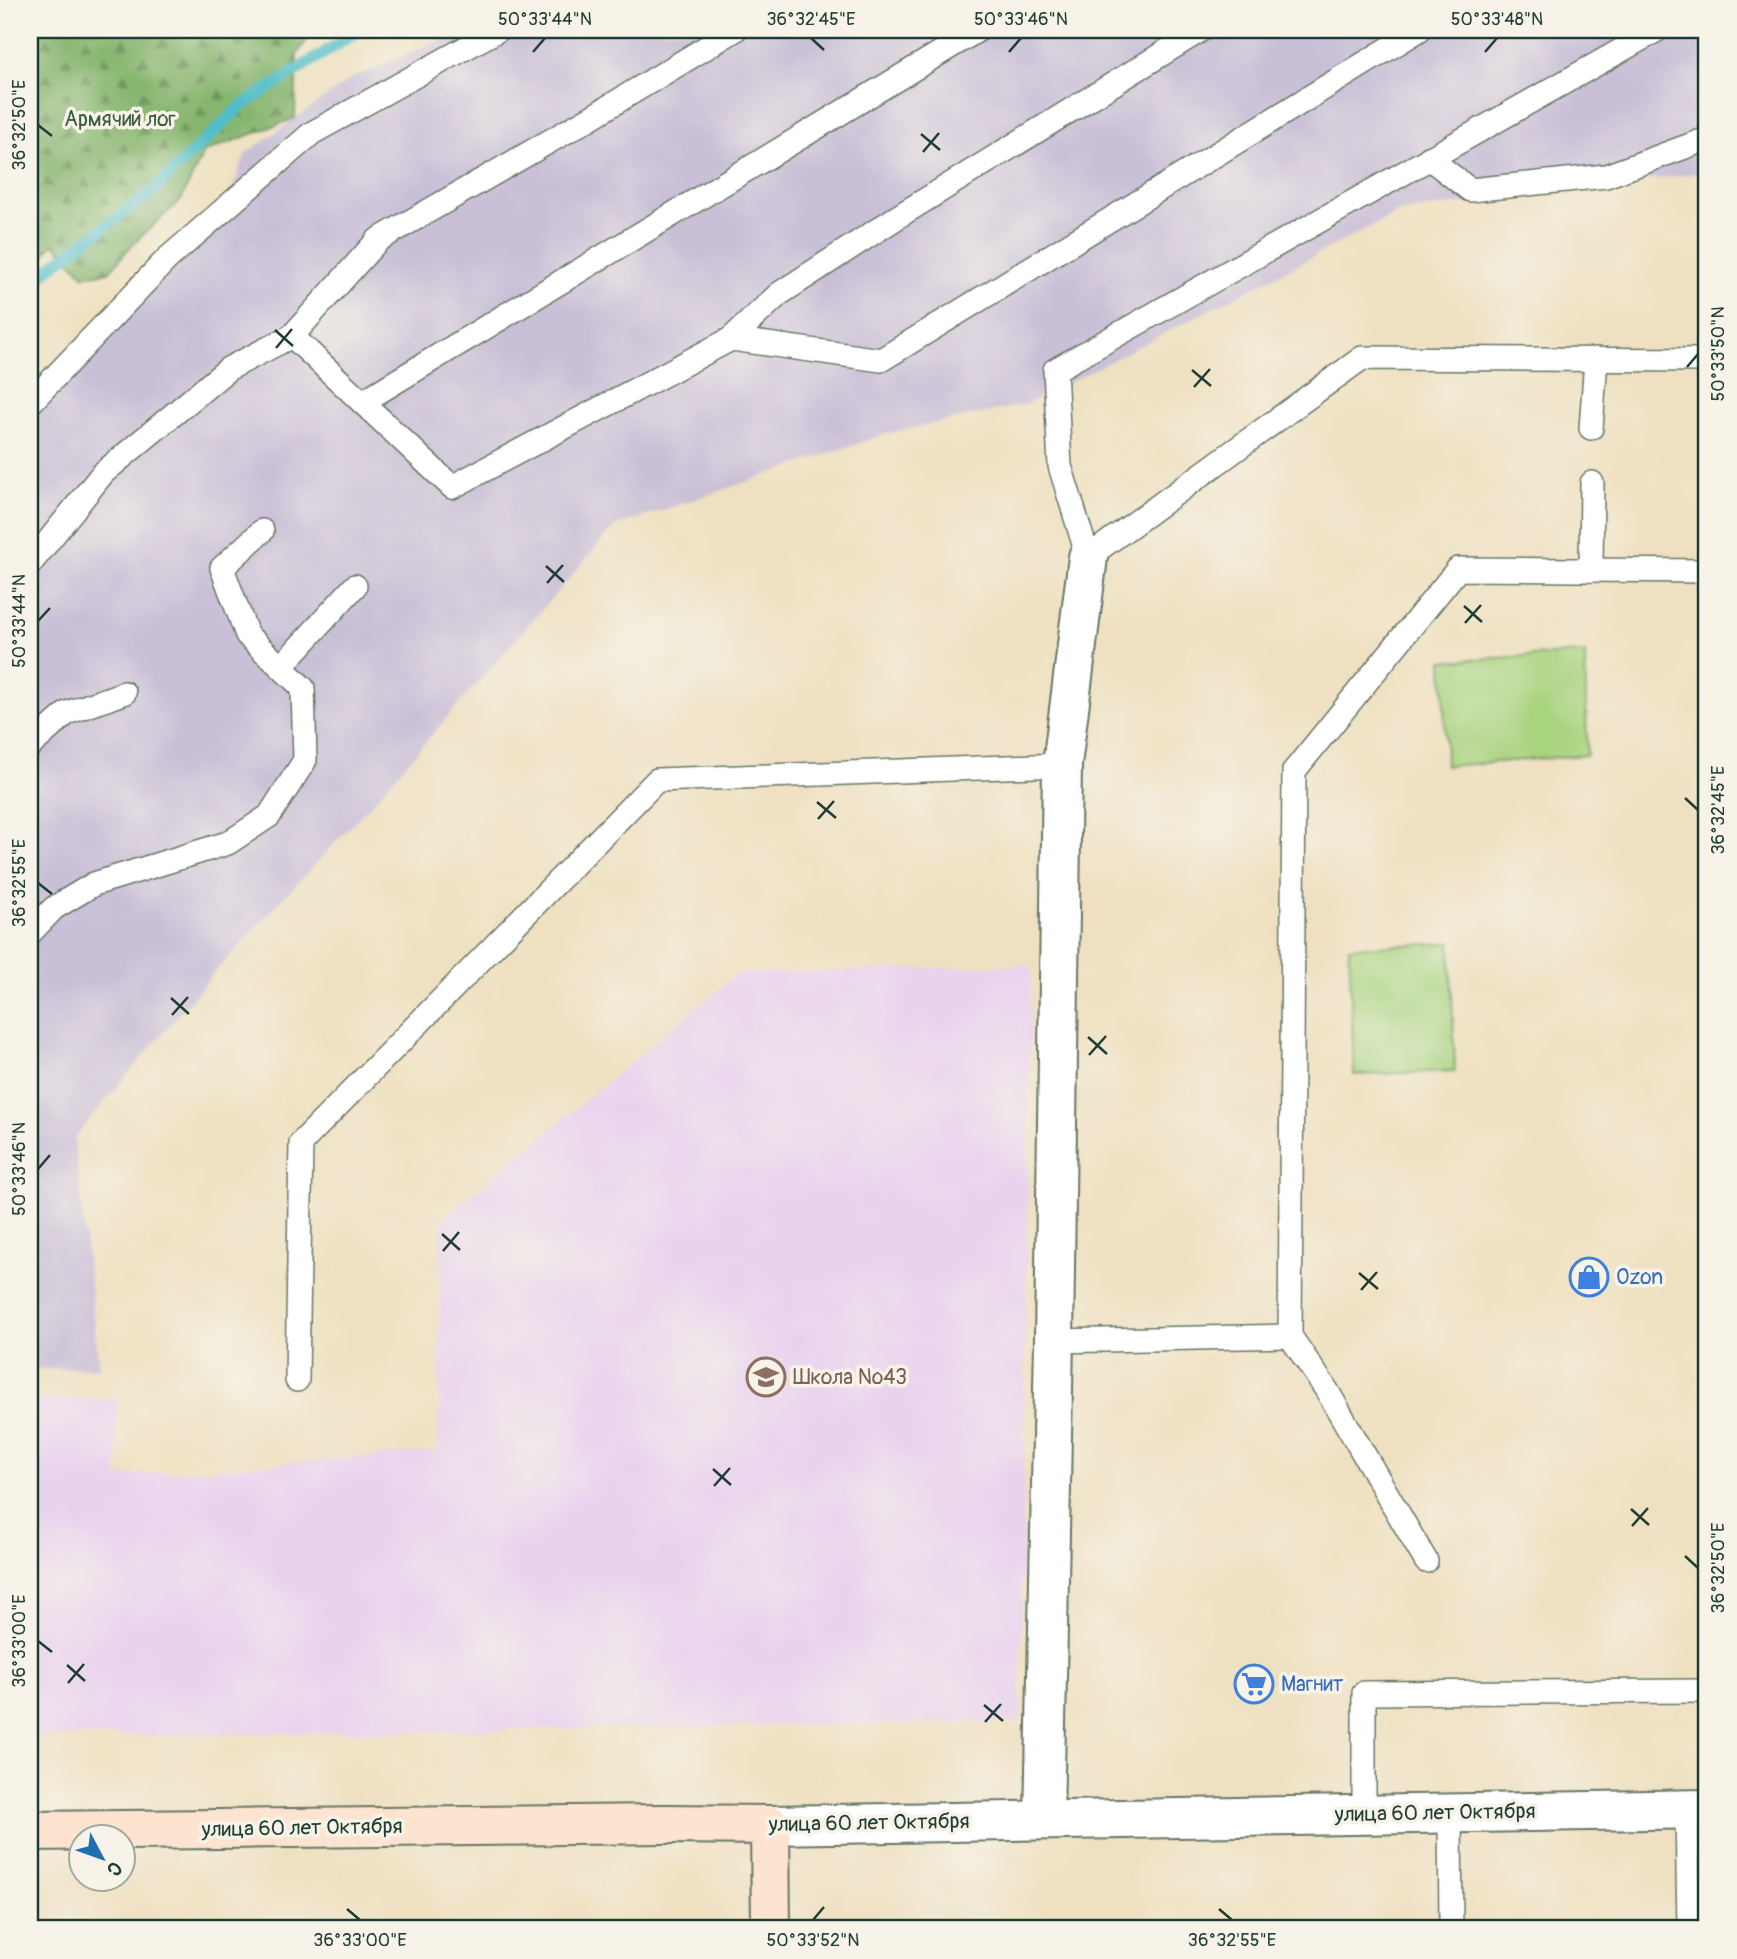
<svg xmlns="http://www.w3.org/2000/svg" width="1737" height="1959" font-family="Pangolin,sans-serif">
<defs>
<pattern id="forest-firs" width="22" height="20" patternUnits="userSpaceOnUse" patternTransform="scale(1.75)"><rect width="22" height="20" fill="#86b56e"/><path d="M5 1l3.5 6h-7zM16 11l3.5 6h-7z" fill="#6d945b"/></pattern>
</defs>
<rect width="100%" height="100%" fill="#f7f3e8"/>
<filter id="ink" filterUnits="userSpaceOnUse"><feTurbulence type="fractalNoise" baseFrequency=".0143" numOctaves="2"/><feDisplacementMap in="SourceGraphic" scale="14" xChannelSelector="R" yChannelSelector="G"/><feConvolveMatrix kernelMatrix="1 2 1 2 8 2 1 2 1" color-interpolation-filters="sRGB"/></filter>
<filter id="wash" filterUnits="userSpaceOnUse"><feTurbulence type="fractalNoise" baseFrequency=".00686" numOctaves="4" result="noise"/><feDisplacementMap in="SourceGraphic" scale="28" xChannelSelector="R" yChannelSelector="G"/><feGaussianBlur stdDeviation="1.57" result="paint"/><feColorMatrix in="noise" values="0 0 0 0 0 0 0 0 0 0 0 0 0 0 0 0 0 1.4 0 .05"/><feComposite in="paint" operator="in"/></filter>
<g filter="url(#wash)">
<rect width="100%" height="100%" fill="#eee0c0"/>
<path fill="#e8d2ee" d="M1031,965L1020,1722L30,1737V1400L118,1399L117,1476L438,1451L441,1220L737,974Z"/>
<path fill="#c9bfd7" d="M463,30H1707V172L1399,212L1027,404L889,433L614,527L373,802L212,975L74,1138L99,1368L30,1369V400L220,224L245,154L354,77Z"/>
<path fill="url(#forest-firs)" stroke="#527951" stroke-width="2" d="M30,30H314L297,54L295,118L204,152L181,200L131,246L109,272L84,276L54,243L36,266L30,278Z"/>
<g fill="#a8d37f" stroke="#64885a" stroke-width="2">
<path d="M1585,653L1587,755L1446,766L1443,661Z"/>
<path d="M1450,943L1455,1071L1354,1075L1349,947Z"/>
</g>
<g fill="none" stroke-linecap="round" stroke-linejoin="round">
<path stroke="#50bec7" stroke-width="12" d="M30,287L47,270L153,191L241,106L360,30"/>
</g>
</g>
<g filter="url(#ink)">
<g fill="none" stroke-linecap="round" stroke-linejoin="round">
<defs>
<g id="lane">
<path d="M1657,30L1055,370L1060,466L1088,557L1362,358L1707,360"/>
<path d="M1429,158L1470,190L1606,176L1707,139"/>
<path d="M292,336L452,487L731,339L881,360L1419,30"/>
<path d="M731,339L779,294L899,216L1201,30"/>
<path d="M362,402L978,30"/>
<path d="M30,403L167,259L312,133L498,30"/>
<path d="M1591,428L1596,359"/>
<path d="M30,564L103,473L228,369L292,336L378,240L590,118L735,30"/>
<path d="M1591,570L1592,483"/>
<path d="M281,667L355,586"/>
<path d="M30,746L67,713L124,693"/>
<path d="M30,933L54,908L94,884L228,843L269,816L305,760L303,688L247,635L222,568L262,531"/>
<path d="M1290,1336L1294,771L1458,569L1707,571"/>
<path d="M1054,1341L1290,1336L1326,1389L1426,1561"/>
<path d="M297,1380L301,1143L657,780L1062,765"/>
<path d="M1687,1810L1689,1929"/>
<path d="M1450,1813L1451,1929"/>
<path d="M1364,1814V1693L1707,1691"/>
</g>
<g id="street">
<path d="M1044,1820L1054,1341L1062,765L1088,557"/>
<path d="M770,1825L1707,1809"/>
</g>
<path id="secondary" d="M30,1831L665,1824L770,1825L771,1929"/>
</defs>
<use href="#lane" stroke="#677665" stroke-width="26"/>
<use href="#street" stroke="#677665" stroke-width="42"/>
<use href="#secondary" stroke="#677665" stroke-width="42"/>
<use href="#lane" stroke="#fff" stroke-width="23"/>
<use href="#street" stroke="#fff" stroke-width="38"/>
<use href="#secondary" stroke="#fde4d1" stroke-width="38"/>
</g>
</g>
<path fill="none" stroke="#1f3d34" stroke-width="2.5" d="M811,38L824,50M533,52L545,38M1009,52L1021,38M1485,52L1497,38M38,125L52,136M921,134L940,150M923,152L939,133M275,330L293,346M276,348L292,329M1687,367L1698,354M1192,370L1211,386M1194,387L1210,369M546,566L564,582M547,583L563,565M1464,606L1482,622M38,621L50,608M1465,623L1481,605M1685,798L1698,810M817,802L836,818M818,819L834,801M38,883L52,894M171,998L189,1014M172,1015L188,997M1088,1037L1107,1054M1089,1055L1106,1036M38,1169L50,1155M442,1234L460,1250M443,1251L459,1232M1359,1273L1378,1289M1361,1290L1377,1272M713,1469L731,1485M714,1486L730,1468M1631,1509L1649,1525M1632,1526L1648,1508M1685,1556L1698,1568M38,1641L52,1652M67,1665L85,1681M68,1683L84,1664M984,1705L1003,1721M985,1722L1001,1704M347,1909L360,1920M1219,1909L1232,1920M813,1920L824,1907"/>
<defs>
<symbol id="shop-ring" viewBox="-11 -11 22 22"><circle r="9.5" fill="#f7f3e8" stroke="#3f7fe0" stroke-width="1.5"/><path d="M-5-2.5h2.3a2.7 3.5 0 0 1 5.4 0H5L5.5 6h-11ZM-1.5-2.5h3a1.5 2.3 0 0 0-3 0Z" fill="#3f7fe0"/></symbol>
<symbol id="school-ring" viewBox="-11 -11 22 22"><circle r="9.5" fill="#f7f3e8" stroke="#8d6e63" stroke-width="1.5"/><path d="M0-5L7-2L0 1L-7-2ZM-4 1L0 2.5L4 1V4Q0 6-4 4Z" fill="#8d6e63"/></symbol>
<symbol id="supermarket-ring" viewBox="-11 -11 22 22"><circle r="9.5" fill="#f7f3e8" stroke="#3f7fe0" stroke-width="1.5"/><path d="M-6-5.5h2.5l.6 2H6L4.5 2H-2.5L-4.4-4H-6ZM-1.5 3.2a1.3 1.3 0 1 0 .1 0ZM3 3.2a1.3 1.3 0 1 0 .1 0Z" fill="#3f7fe0"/></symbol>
</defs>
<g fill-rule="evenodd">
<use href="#shop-ring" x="1567" y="1255" width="44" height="44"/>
<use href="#school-ring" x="744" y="1355" width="44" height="44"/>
<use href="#supermarket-ring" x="1232" y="1662" width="44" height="44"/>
</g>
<g text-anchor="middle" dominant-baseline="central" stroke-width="7" stroke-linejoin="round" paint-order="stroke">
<g font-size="21" fill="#3a5b43" stroke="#f7f3e8">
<text x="120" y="119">Армячий лог</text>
</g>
<g font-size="21" fill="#366cbe" stroke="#f7f3e8" text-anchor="start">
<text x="1616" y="1277">Ozon</text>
<text x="1281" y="1684">Магнит</text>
</g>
<g font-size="21" fill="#785e54" stroke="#f7f3e8" text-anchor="start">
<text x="793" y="1377">Школа №43</text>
</g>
<g font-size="21" fill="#1f3d34" stroke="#f7f3e8">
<text transform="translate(1435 1813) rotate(-1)">улица 60 лет Октября</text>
<text transform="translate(869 1823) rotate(-1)">улица 60 лет Октября</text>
<text transform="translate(302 1828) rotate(-1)">улица 60 лет Октября</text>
</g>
</g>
<rect width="1737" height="1959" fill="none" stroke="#f7f3e8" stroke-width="77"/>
<g transform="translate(102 1858) rotate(131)"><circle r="33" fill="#f7f3e8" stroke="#a1aaa0" stroke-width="2"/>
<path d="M0-5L12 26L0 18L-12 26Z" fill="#1f6fb2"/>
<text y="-10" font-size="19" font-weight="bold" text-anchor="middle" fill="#1f3d34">С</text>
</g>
<rect x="38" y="38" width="1660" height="1882" fill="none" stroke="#1f3d34" stroke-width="2.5"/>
<g font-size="18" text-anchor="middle" fill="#1f3d34">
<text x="545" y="25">50°33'44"N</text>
<text x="811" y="25">36°32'45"E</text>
<text x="1021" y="25">50°33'46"N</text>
<text x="1497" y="25">50°33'48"N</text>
<text transform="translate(19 125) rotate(-90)" y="6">36°32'50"E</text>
<text transform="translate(1718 354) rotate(-90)" y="6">50°33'50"N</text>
<text transform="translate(19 621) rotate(-90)" y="6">50°33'44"N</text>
<text transform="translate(1718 810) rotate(-90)" y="6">36°32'45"E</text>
<text transform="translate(19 883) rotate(-90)" y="6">36°32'55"E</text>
<text transform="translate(19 1169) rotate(-90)" y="6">50°33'46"N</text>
<text transform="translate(1718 1568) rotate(-90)" y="6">36°32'50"E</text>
<text transform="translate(19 1641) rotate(-90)" y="6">36°33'00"E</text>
<text x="360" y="1946">36°33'00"E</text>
<text x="813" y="1946">50°33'52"N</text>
<text x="1232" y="1946">36°32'55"E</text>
</g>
</svg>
